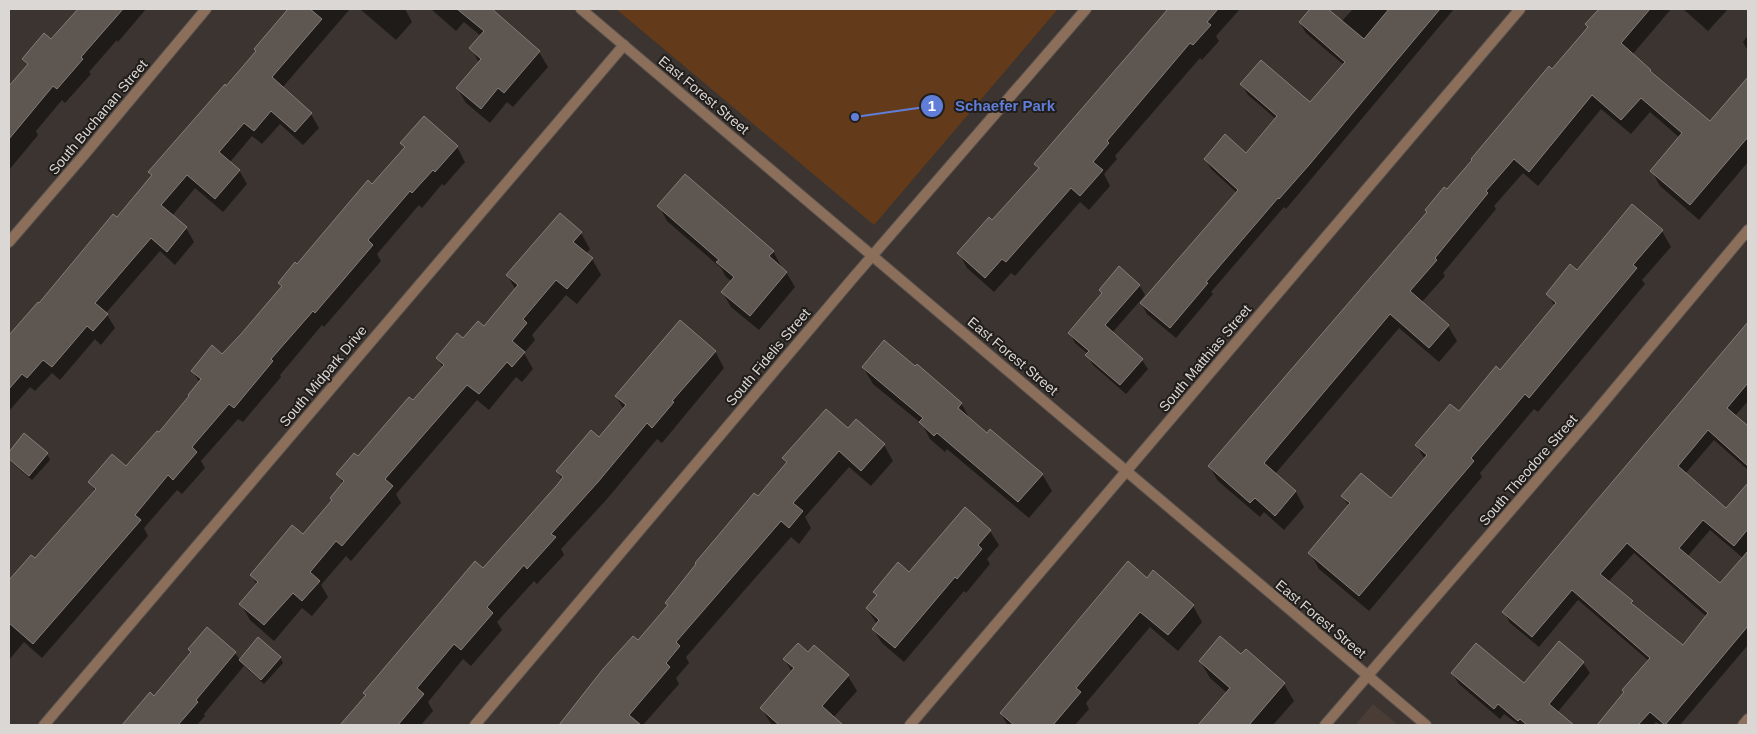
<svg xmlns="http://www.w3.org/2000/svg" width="1757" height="734" font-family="Arial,sans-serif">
<rect width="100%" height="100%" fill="#3b3430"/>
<path fill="#493d35" d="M1373,704L1398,725H1355Z"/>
<path fill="#633a1a" d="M616,9H1058L874,225Z"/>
<g fill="#0007" fill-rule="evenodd">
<path d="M79,9H146L118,42L117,40L89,72L91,74L65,103L62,100L36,131L38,135L9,170V88L28,66L24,59L51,41Z"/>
<path d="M290,9H350L282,88L311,114L319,128L303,145L280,124L262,144L252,136L230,162L239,170L247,184L223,212L195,188L172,216L186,228L194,242L175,265L160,251L106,313L115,328L101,345L95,339L60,380L52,373L35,391L30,387L9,411V338L38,304L39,305L117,219L152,177L149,172L257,52L255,49Z"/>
<path d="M360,9H405L412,22L396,40Z"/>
<path d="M431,9H489L539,52L548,67L513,107L507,102L490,123L466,103L457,88L479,63L471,48L481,36L464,22L456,31Z"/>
<path d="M1170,9H1240L1216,36L1219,41L1202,60L1200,58L1115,156L1117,159L1104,174L1110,186L1089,210L1080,202L1015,276L1011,273L994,292L967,268L959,253L992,222L1039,170L1035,164Z"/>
<path d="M1312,9H1326L1341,22L1353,9H1454L1286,209L1284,207L1211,292L1213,294L1176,338L1147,314L1141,303L1237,193L1211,169L1205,159L1246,155L1276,119L1248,95L1242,85L1310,104L1344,65L1306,33L1300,23Z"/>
<path d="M1600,9H1671L1632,55L1650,70L1653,75L1711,123L1748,78V162L1699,220L1660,186L1652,171L1680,138L1650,112L1631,134L1601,109L1538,186L1523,173L1494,206L1496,209L1443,273L1445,276L1421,303L1448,326L1457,341L1439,362L1399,328L1275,474L1296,492L1304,507L1284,530L1264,512L1260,517L1218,481L1209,466L1553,71L1589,28L1587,24Z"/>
<path d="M1683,9H1728L1708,31Z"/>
<path d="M1748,35V51L1743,42Z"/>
<path d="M402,143L457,147L465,162L444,186L442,184L422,208L419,205L377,254L381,261L324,327L322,325L280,375L281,377L243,422L238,419L201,461L205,468L182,494L177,490L144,528L148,536L42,658L24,642L9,660V582L31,556L35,560L95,491L90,482L126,468L159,434L200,383L192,371L222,355L282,288L279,283L372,186L405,148Z"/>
<path d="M659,206L773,251L781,266L780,267L786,272L795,287L759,330L731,307L723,293L732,282L726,277L721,268L667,221Z"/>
<path d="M1662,231L1671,247L1642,280L1645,284L1538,412L1534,409L1480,473L1482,477L1369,611L1319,569L1310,553L1349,507L1343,496L1391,500L1425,460L1417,446L1459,413L1500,371L1555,307L1548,294L1577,272Z"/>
<path d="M581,233L590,249L586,254L592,259L601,275L577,304L566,295L532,335L535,340L524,353L533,369L522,382L516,377L489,410L477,400L396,494L401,503L351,561L346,556L321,585L328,597L312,616L302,608L274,641L250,620L241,604L257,585L251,575L303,536L333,501L343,484L338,474L358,458L413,402L443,368L437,358L484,327L516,290L507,275Z"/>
<path d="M1139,285L1145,295L1112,333L1142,360L1148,369L1126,394L1093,365L1087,355L1088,354L1075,343L1070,333Z"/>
<path d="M1748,323V401L1735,416L1748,428V470L1714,440L1685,474L1727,509L1748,485V645L1680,725H1661L1656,722L1653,725H1598L1649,661L1578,600L1539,647L1510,623L1504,612ZM1710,530L1743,558L1720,585L1687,557ZM1634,553L1707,617L1683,647L1634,606L1632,602L1608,582Z"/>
<path d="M715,351L724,368L662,443L657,439L607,499L561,549L564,555L537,584L534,581L497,622L502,630L471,666L463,659L428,702L433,711L421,725H341L367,696L483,570L562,480L557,471L600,439L624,410L616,396Z"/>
<path d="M863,367L961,403L971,421L1042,474L1052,491L1029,518L947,449L945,452L930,439L922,424L873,384Z"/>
<path d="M848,430L884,445L893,461L871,486L849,467L805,517L811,528L799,544L791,537L686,657L689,663L676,678L679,684L643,725H561L580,702L638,642L787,464L784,459Z"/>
<path d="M25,435L47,454L50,460L32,480L9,460V453Z"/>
<path d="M990,531L999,545L987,559L990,564L966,593L964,591L904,662L882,643L873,629L877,624L867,609L877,597L874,592Z"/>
<path d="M1147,579L1193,606L1202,622L1178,651L1150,627L1086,703L1089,709L1075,725H1006L1007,724L1001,714Z"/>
<path d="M189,649L235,653L240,660L280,657L283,663L264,684L244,666L204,714L205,716L197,725H124L150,694L154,698L192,653Z"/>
<path d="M808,653L848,676L857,691L833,718L838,725H772L761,708L792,672L785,660Z"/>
<path d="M1241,656L1284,684L1294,701L1273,725H1200L1227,693L1210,678L1200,661Z"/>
<path d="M1583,663L1590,673L1557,713L1572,725H1519L1504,714L1500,719L1459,684L1452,673L1524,685Z"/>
</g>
<g fill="#5d5651" stroke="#857d78" fill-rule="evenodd">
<path d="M78,9H123L81,57L83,59L57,89L53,86L9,139V86L28,64L22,59L44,33L51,39Z"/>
<path d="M288,9H310L322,19L272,77L312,113L295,132L271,111L254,131L244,123L219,152L240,170L215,199L187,175L161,205L187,227L167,252L151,238L95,303L108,314L93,331L87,326L52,367L43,360L27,378L22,374L9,389V335L38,302L39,303L113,214L117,217L152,175L148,172L225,84L226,86L256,51L254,49Z"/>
<path d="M457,9H492L540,51L504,93L498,88L481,109L456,88L481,59L469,48L484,31Z"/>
<path d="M1168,9H1218L1207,22L1211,25L1193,45L1190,43L1107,141L1109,143L1093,162L1103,170L1080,196L1071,188L1006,262L1002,259L985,278L957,253L989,217L992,220L1039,168L1034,164Z"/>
<path d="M1310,9H1328L1364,39L1389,9H1440L1309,165L1279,199L1278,198L1206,282L1208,283L1170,328L1140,303L1238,190L1204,159L1225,134L1246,153L1277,116L1240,84L1261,60L1310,102L1345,62L1299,22Z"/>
<path d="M1599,9H1650L1621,43L1651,70L1650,71L1710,121L1748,77V137L1690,205L1650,171L1682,133L1641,98L1621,120L1592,95L1529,172L1514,159L1486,191L1488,193L1435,258L1437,260L1410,291L1449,325L1429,348L1390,314L1264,463L1296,491L1275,516L1255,498L1250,503L1208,466L1427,212L1425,210L1444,187L1447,189L1472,160L1471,159L1549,66L1552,69L1588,27L1585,24Z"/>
<path d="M424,116L458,146L435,172L433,170L412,193L410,191L368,240L373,245L315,313L313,311L271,359L273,361L234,408L229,404L192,447L197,452L173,480L168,475L135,515L141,520L33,644L9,623V580L31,555L35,558L96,489L88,482L112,454L126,466L157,431L159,432L189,396L188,395L201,379L191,371L212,345L222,354L241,334L282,286L278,283L295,262L297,264L368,180L372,184L405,147L400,143Z"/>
<path d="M685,174L774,251L769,256L787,272L750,316L721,292L734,277L716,262L719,260L657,206Z"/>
<path d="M1632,204L1663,230L1633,265L1637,268L1529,398L1525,394L1471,458L1474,461L1359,596L1308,553L1350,503L1341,496L1361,473L1391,498L1427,455L1415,445L1450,404L1459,411L1496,366L1500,370L1556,303L1546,294L1570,264L1577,270Z"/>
<path d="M560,213L582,232L573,242L593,258L567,289L556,280L523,319L527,323L512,341L525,352L512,367L507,362L479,394L467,385L385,479L393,486L342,546L336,541L310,572L320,581L302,601L293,593L264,625L239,604L258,582L250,575L292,525L303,534L332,500L330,498L344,481L336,474L354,453L358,456L409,397L413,400L444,365L436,358L457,333L463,338L478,321L484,326L518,285L506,275Z"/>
<path d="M1119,266L1140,285L1105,325L1143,359L1120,385L1085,355L1089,351L1068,333L1102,293L1099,290Z"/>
<path d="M680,320L716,351L672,401L674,402L652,428L647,423L598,482L551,534L556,537L527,569L524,565L487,607L493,613L461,650L454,644L417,688L424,694L398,725H340L366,695L363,693L475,561L483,568L557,485L563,477L556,471L591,430L599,437L626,405L615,396Z"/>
<path d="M1748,322V383L1727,408L1748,426V466L1708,430L1678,466L1726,508L1748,483V529L1734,546L1703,520L1679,548L1720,583L1748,551V626L1665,725L1650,712L1638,725H1597L1624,692L1622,690L1650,658L1572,590L1532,637L1502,612ZM1627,543L1708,613L1683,645L1631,603L1633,601L1600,574Z"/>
<path d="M884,340L915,366L917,364L962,403L958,408L987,433L990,429L1043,474L1018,502L937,433L934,436L919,422L923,418L862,367Z"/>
<path d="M826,409L848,428L856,419L885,444L861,471L839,451L793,503L803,511L789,528L781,521L676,642L680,646L666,663L670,667L629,715L641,725H559L603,669L633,636L638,640L668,605L665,603L696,564L695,563L754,493L758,496L787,462L782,458Z"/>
<path d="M24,433L48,453L29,476L9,459V452Z"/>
<path d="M965,507L991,530L978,545L982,549L957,579L955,577L895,648L872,629L879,620L866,608L877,595L873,592L898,562L909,572Z"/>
<path d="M1128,561L1147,578L1153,570L1194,605L1168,635L1140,612L1076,688L1081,692L1053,725H1014L1000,713Z"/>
<path d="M207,627L236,652L196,700L198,702L178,725H122L150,692L154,696L191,652L188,649Z"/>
<path d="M1220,636L1241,654L1246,649L1285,683L1249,725H1198L1230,688L1199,661Z"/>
<path d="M258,637L281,657L261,680L239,660Z"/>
<path d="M1559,641L1584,662L1549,704L1574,725H1527L1520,719L1518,721L1498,704L1494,709L1451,673L1476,643L1524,683Z"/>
<path d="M798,643L808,652L814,645L849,675L822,706L843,725H779L760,708L794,668L783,659Z"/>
</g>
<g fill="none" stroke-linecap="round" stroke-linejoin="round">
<defs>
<g id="minor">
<path d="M581,9L1426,725"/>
<path d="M9,242L84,155L206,9"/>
<path d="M44,725L624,45"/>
<path d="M475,725L853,278L1086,9"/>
<path d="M1325,725L1593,415L1748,230"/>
<path d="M1743,725L1748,719"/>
</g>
<path id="tertiary" d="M910,725L1520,9"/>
</defs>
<use href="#minor" stroke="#58514e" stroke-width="12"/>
<use href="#tertiary" stroke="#58514e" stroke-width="12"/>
<use href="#minor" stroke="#8c6f5a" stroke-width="10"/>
<use href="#tertiary" stroke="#8c6f5a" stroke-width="10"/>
</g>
<g text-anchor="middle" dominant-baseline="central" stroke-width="4" stroke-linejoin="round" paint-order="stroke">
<g font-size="14" fill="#dbd7d4" stroke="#201d1b">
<text transform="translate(704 95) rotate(40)">East Forest Street</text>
<text transform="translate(98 117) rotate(-50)">South Buchanan Street</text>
<text transform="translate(1013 356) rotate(40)">East Forest Street</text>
<text transform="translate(768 357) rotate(-50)">South Fidelis Street</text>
<text transform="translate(1205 358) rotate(-50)">South Matthias Street</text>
<text transform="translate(323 376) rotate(-50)">South Midpark Drive</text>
<text transform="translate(1528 470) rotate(-49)">South Theodore Street</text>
<text transform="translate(1321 619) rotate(40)">East Forest Street</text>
</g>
</g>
<path fill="none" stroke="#607ed7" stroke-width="2" d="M855 117L932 106"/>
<g fill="#607ed7" stroke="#201d1b" stroke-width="2">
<circle cx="855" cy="117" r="5"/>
<circle cx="932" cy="106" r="12"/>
</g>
<g font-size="15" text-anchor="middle" font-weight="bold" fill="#fff">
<text x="932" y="111">1</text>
</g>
<g font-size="15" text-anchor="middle" font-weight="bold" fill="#607ed7" stroke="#201d1b" stroke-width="4" stroke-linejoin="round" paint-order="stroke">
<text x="1005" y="111">Schaefer Park</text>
</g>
<rect width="1757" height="734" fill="none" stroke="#dbd7d4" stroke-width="20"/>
</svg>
